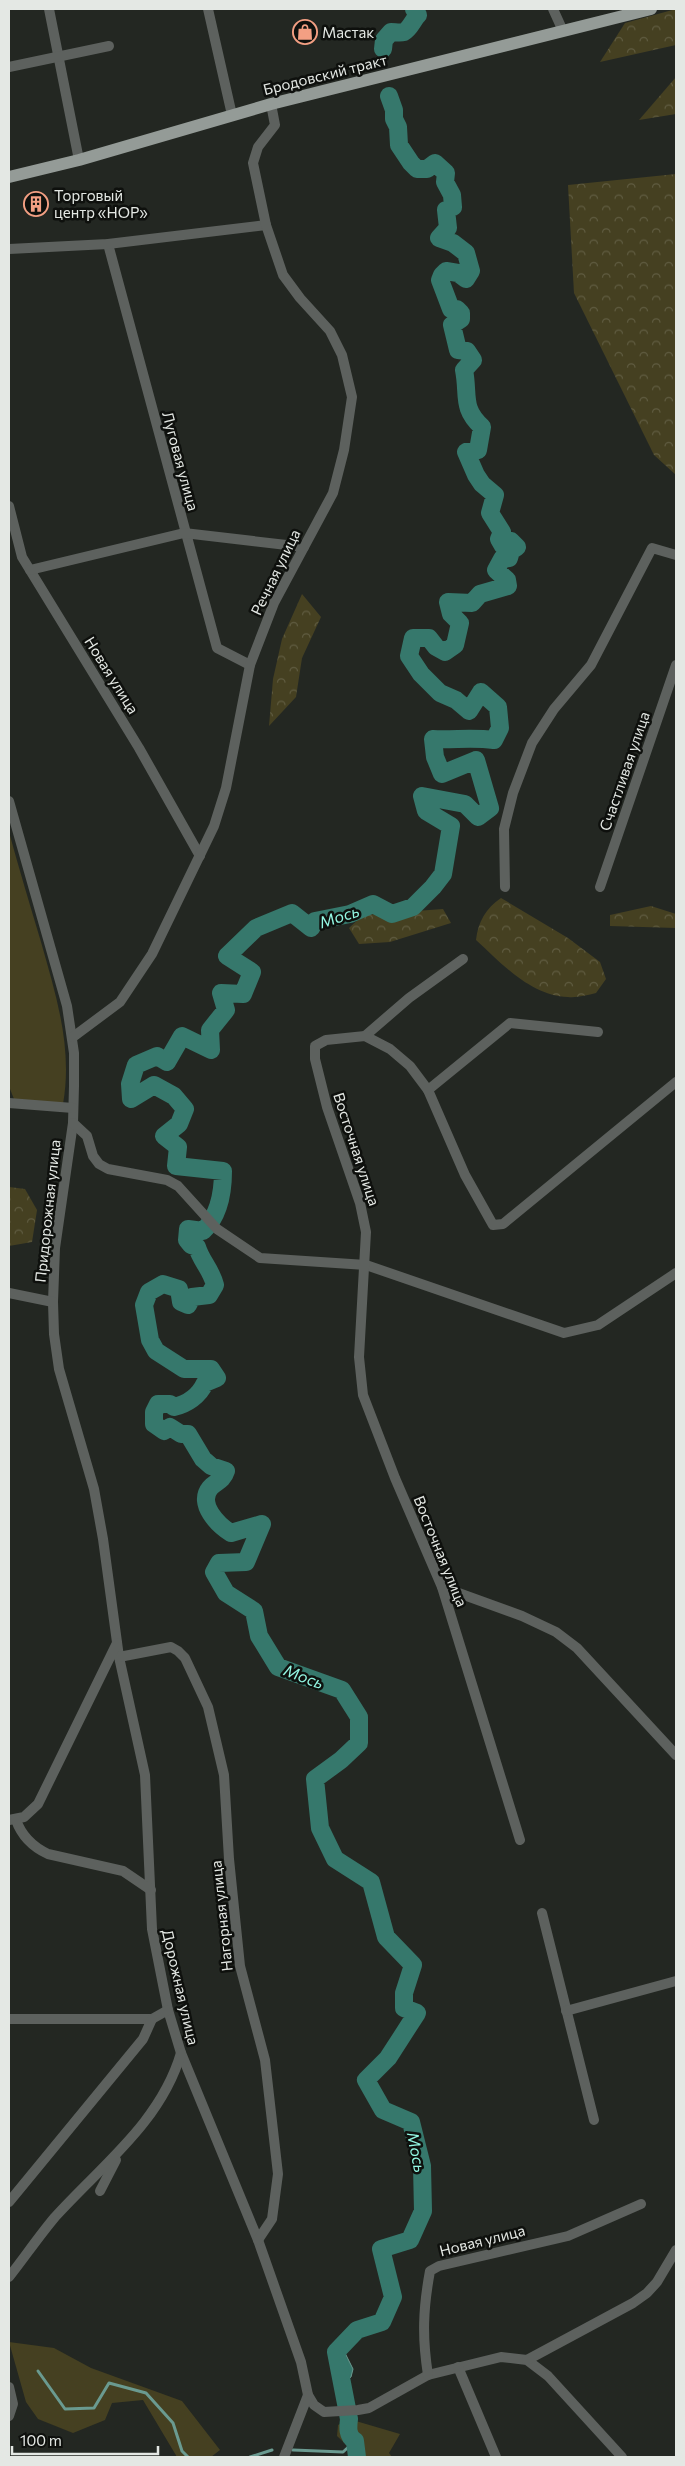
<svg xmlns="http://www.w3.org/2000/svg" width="685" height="2466" font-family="Commissioner,sans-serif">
<defs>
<pattern id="forest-crowns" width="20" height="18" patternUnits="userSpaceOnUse" patternTransform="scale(1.25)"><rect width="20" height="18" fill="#454021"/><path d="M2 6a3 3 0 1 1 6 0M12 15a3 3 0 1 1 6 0" fill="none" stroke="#605c41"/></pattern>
<pattern id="water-ripples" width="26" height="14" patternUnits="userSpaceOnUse" patternTransform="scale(1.25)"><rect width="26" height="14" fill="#36786c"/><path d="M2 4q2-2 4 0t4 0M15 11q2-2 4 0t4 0" fill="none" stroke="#3d5f58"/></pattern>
</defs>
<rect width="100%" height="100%" fill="#232722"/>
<g fill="#454021">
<path d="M9,832C19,869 30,905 41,942C56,995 73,1048 63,1104L14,1099L10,1089Z"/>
<path d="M9,2342L54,2348L91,2368L182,2401L220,2450L211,2457H177L143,2400L112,2403L105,2420L73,2433L38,2419L26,2402Z"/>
<path d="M349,2419L400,2434L389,2453L392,2457H359L337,2436L338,2425Z"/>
</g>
<g fill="url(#forest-crowns)">
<path d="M676,9V45L600,62L625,23Z"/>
<path d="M676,77V114L639,120Z"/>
<path d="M676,174V475L654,455L574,293L568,185Z"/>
<path d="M302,594L321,617L302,658L296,697L269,726L273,679L282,639Z"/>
<path d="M501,898L568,938L600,962L606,979L596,993C587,995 577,998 568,997C531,996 502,964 476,940C478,922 486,908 501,898Z"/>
<path d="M651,906L676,914V928L610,926V915Z"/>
<path d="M443,909L451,923L390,942L359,944L349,928L363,915Z"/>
<path d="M9,1187L25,1189L37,1210L32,1242L9,1246Z"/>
</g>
<path fill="url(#water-ripples)" stroke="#6a9a90" d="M341,2351H344L353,2369L351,2377L348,2379L345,2376H337L332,2363L334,2354L338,2356Z"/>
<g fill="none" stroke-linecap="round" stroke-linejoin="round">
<g stroke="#6a9a90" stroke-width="3">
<path d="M38,2371L65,2409L94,2408L109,2383L146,2393L173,2423L182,2451L188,2457"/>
<path d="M293,2450L343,2452L355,2441"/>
<path d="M250,2457L272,2450"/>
</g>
<g stroke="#36786c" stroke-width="18">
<path d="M383,49L384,40L391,32C395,32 400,33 404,32C410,29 413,20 418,15L414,9"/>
<path d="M357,2457L355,2441C347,2436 348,2427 349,2419L336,2352L357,2330L382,2322L393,2297L381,2249L410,2240L423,2211L422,2166L411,2122L383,2110L366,2080L388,2058L417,2013L404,2008V1993L413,1965L386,1937L371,1882L335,1859L320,1828L315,1779L341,1760L359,1743V1717L342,1690L278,1667L259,1636L254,1611L226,1593L214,1572L219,1563L246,1562L262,1524L231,1533C218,1525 197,1504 210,1488C215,1482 223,1481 226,1471L211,1466L203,1459L188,1434H181L170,1427L164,1431L154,1424V1412L158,1404H170L174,1407C187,1404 199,1396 205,1383L217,1378L211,1369H184L156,1351L150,1340L144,1305L149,1292L163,1284L179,1289L181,1302L188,1305L192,1297L209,1295L215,1285C211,1269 201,1261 197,1247L191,1245L187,1240L188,1229L203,1231C219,1216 223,1192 223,1171L176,1166L178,1147L164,1136L179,1124L185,1109L174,1096L154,1085L131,1099L130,1084L136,1065L157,1056L167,1062L182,1036L211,1050L210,1030L226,1010L221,993L243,994L252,972L227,956L256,928L292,913L311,928L315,921L350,914L373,904L392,914L413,907L433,887L443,874L451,826L426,811L422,796L465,804L478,817L490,808L476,760L442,774L435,757L433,739C455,740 472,737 494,740L500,728L498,707L481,692L469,711L456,700L440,693L421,674L409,656L413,638H429L436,647L445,652L455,645L460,623L451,614L448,602L472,603L480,594L508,586L507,580L496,570L502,559L509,558L511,551L517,547L511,541L503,546L499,539L502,532L490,513L495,495L482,484L476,475L466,452L478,450L482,427C461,408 469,395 464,370L473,360L467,351L458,350L452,325L461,319V313L457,309H451L440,280L442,275L446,271L458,273L466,279L471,271L466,253L453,243L439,238L448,228L446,210L453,207L452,195L445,182L446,173L435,163L427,169H417L411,163L399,145L398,127L394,119V110L389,96"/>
</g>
<g stroke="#5d615e" stroke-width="10">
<path d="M49,9L79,160"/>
<path d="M208,9L232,115"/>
<path d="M553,9L563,31"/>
<path d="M9,67L109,46"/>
<path d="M108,244L217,648L250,665"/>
<path d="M9,249L108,244L266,225"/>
<path d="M9,506L22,557L139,748L200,856"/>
<path d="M30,570L184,533L304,547"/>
<path d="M9,801L67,1006L74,1053V1086L73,1123L55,1248L53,1302L54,1334L59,1369L94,1489L103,1539L119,1657L145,1775L152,1929L168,2010L181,2053L258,2240L301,2362L308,2395L314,2405L324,2412L358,2410L369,2408L428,2375L501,2357L527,2360L548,2376L622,2457"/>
<path d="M505,887L504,829L513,793L532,743L554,709L591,665L652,548L676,555"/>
<path d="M600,887L676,665"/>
<path d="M365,1036L409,998L463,959"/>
<path d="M73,1037L120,1002L152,954L214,826L226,788L250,665L274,603L333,493L344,450L352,397L342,355L330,331L300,298L283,275L266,225L253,163L258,147L275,125L271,104"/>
<path d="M428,1090L510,1023L598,1032"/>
<path d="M9,1103L73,1108"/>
<path d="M73,1123L87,1136L93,1156L99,1164L108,1169L167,1180L178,1186L217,1229L260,1258L366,1265L564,1333L598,1325L676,1273"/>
<path d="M9,1293L53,1302"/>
<path d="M442,1587L522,1616L556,1632L577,1648L676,1755"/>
<path d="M119,1657L171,1647L178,1651L185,1658L208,1707L224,1775L229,1859L240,1966L265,2060L278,2174L272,2219L258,2240"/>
<path d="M9,1820L24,1817L38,1804L117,1643"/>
<path d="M16,1820C22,1837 33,1847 48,1854L123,1871L151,1890"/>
<path d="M520,1840L442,1587L395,1478L363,1395L359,1357L366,1232L360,1203L327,1107L315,1059V1046L326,1040L365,1036L390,1049L410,1066L428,1090L465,1175L493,1225L503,1224L676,1082"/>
<path d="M542,1913L594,2120"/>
<path d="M566,2011L676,1981"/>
<path d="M9,2019H152L168,2010"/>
<path d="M100,2191L116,2160"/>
<path d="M9,2202L143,2039L152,2019"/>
<path d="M9,2277C24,2258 39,2236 55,2217C101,2166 161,2122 181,2053"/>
<path d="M527,2360L633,2303L647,2293L657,2282L676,2250"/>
<path d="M458,2367L496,2457"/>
<path d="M428,2375C422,2337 423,2309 430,2271L439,2266L568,2236L641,2204"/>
<path d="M9,2387L13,2404L9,2416"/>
<path d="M284,2457L308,2395"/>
</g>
<path stroke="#949b97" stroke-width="12" d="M9,177L79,160L271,104L651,9"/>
</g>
<defs>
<symbol id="shop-ring" viewBox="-11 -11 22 22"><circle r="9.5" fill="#0e100d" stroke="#f39f83" stroke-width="1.5"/><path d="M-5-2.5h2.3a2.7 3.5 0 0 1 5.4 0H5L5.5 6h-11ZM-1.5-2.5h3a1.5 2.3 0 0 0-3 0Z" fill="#f39f83"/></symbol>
<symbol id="building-ring" viewBox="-11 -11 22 22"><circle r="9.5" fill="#0e100d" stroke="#f39f83" stroke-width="1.5"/><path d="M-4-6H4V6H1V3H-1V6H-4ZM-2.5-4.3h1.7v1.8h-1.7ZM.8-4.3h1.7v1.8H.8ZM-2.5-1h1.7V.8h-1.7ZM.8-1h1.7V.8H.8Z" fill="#f39f83"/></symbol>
</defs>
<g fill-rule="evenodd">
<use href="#shop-ring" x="291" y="18" width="28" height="28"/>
<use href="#building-ring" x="22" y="190" width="28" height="28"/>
</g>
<g text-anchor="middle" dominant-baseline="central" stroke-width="5" stroke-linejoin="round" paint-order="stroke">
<g font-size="15" fill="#e4e8e4" stroke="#0e100d" text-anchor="start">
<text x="322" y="32">Мастак</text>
<text x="54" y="195">Торговый<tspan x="54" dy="17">центр «НОР»</tspan></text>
</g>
<g font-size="15" fill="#e4e8e4" stroke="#0e100d">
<text transform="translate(325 74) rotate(-14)">Бродовский тракт</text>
<text transform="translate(181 461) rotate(75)">Луговая улица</text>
<text transform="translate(275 572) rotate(-64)">Речная улица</text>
<text transform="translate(112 675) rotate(58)">Новая улица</text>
<text transform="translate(624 771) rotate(-71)">Счастливая улица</text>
<text transform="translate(357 1149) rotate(72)">Восточная улица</text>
<text transform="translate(47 1211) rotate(-84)">Придорожная улица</text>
<text transform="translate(441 1551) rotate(68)">Восточная улица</text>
<text transform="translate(221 1916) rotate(-96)">Нагорная улица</text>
<text transform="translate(181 1987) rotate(77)">Дорожная улица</text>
<text transform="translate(482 2240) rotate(-14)">Новая улица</text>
</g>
<g font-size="16" font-style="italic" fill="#93f8e4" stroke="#0e100d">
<text transform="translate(339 916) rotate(-18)">Мось</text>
<text transform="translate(304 1676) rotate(21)">Мось</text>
<text transform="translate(417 2152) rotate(79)">Мось</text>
</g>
</g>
<rect width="685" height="2466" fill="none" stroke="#e4e8e4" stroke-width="20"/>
<path d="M12 2446v8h146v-8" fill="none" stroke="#e4e8e4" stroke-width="2.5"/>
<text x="20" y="2446" font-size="15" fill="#e4e8e4" stroke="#0e100d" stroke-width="4" paint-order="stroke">100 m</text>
</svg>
